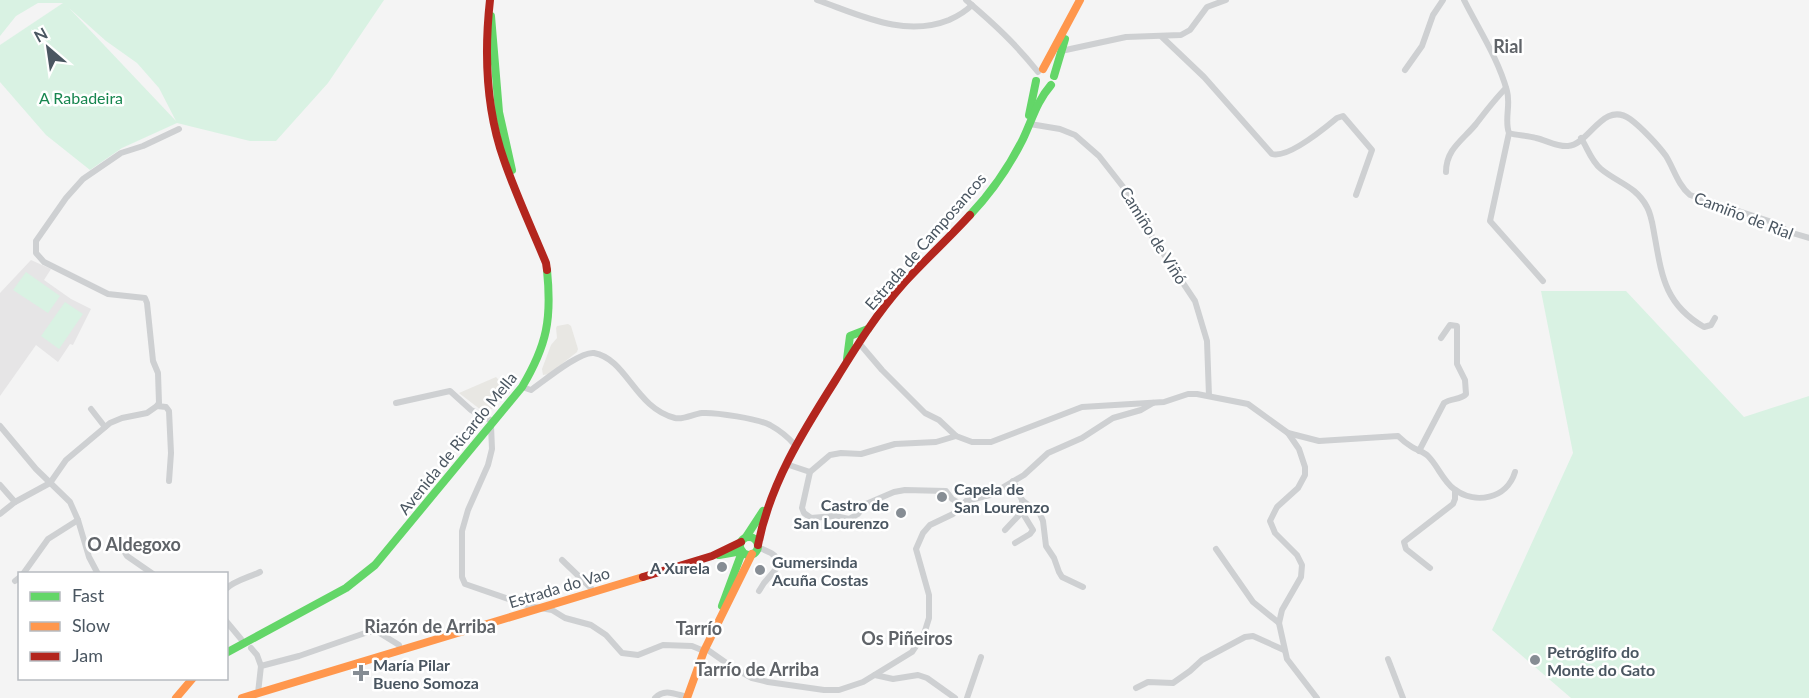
<svg xmlns="http://www.w3.org/2000/svg" width="1809" height="698" font-family="Lato,sans-serif">
<rect width="100%" height="100%" fill="#f4f4f4"/>
<g fill="#e8e7e3">
<path d="M568,324L571,326L578,349L577,352L549,374L543,375L542,369L551,345L557,338L556,328L557,326Z"/>
<path d="M496,377L510,392L492,409L481,410L459,393Z"/>
</g>
<path fill="#e6e5e6" d="M31,260L51,269L44,280L71,299L91,309L73,345L70,344L58,362L36,345L0,396V293Z"/>
<g fill="#d9f2e3" fill-rule="evenodd">
<path d="M0,0H384L328,83L276,141H250L177,123L122,148L90,170L46,135L0,82V45L63,3H38L16,16L0,36ZM69,8L106,41L137,63L159,88L176,121Z"/>
<path d="M26,272L60,296L48,313L13,290Z"/>
<path d="M1541,291H1626L1744,417L1809,396V698H1571L1492,630L1573,453Z"/>
<path d="M65,302L83,314L59,349L41,336Z"/>
</g>
<g fill="none" stroke-linecap="round" stroke-linejoin="round">
<g stroke="#ced0d2" stroke-width="6">
<path d="M817,0C860,15 904,38 949,20C958,16 965,12 972,5"/>
<path d="M966,0C993,23 1016,44 1038,72"/>
<path d="M1464,0C1479,30 1498,58 1507,91C1511,105 1504,120 1509,133C1518,136 1527,135 1536,138C1546,140 1557,147 1568,146C1589,145 1603,100 1630,119C1641,127 1658,145 1666,156C1674,169 1678,185 1690,195L1775,223L1789,232L1809,238"/>
<path d="M1162,37L1204,77L1272,154C1288,159 1325,128 1337,118L1343,116L1372,150L1356,195"/>
<path d="M1061,51L1126,37L1181,35L1190,30L1207,7L1226,0"/>
<path d="M1405,70L1422,46L1433,15L1443,0"/>
<path d="M1030,124L1060,129L1075,135L1099,156L1124,188L1145,226L1195,301L1207,341L1209,396"/>
<path d="M1509,133L1490,221L1543,281"/>
<path d="M1581,138C1588,149 1591,161 1601,169C1618,183 1636,186 1647,207C1652,216 1653,228 1655,238C1662,278 1666,305 1704,327L1711,325L1715,318"/>
<path d="M1446,172C1446,149 1463,140 1476,124C1486,111 1495,99 1506,88"/>
<path d="M859,343L882,370L925,413L939,420L956,436L972,442H991L1082,407L1164,402L1188,394H1197L1248,404L1288,433L1299,449L1305,467V475L1298,488L1277,507L1270,521L1275,533L1297,555L1302,565L1301,577L1282,610L1279,623L1287,659L1317,698"/>
<path d="M522,387L531,390C544,381 580,351 594,353C627,359 635,408 675,418C684,420 693,414 702,413C716,412 758,419 770,425C779,430 788,437 795,445"/>
<path d="M396,403L450,391L471,410L494,422"/>
<path d="M157,406L166,407L169,411L171,453L169,481"/>
<path d="M91,409L105,427"/>
<path d="M0,426L36,469L70,502L78,520L89,557L98,574"/>
<path d="M491,426L492,449L488,465L468,510L462,531V577L465,584L529,606L552,610L565,618L591,625L606,635L622,653L638,655L663,645L692,646L704,651"/>
<path d="M1288,433L1319,441L1398,436C1402,440 1407,444 1412,447C1417,450 1424,452 1428,456C1438,466 1443,481 1454,489C1475,505 1507,499 1515,472"/>
<path d="M956,436L936,442L895,444L861,454L841,453L830,455L810,472L802,508L804,513L811,518L835,516L849,519L858,514L866,504L894,492L905,490L946,491L952,499L961,504"/>
<path d="M1419,451L1444,403C1451,398 1461,400 1466,394L1465,380L1457,364V326L1450,325L1441,338"/>
<path d="M786,464L810,472"/>
<path d="M1013,481L1022,500L1040,514L1043,521L1046,546L1054,558L1059,572L1062,577L1083,587"/>
<path d="M0,485L15,502"/>
<path d="M0,514L15,502L50,483L66,460L110,423L122,418L147,413L157,406L159,403L158,373L153,361L147,303L145,298L108,294L44,262L36,253V241L66,198L83,179L121,153L143,146L179,129"/>
<path d="M1005,530L1022,512"/>
<path d="M1015,543L1030,534L1033,530L1022,512V500"/>
<path d="M758,547L771,553L775,556L776,569L764,583L759,591"/>
<path d="M1216,549L1253,602L1279,623"/>
<path d="M124,551L127,556L153,574"/>
<path d="M562,560L591,588L592,593"/>
<path d="M1430,568L1406,549L1404,542L1453,504L1455,499V490"/>
<path d="M23,574L48,539L78,520"/>
<path d="M15,581L20,577"/>
<path d="M226,589C233,581 250,577 260,572"/>
<path d="M226,621L241,639"/>
<path d="M251,648L257,655L261,666"/>
<path d="M705,648L732,667L752,678L768,682L824,690H839L863,682L912,652L924,634L929,618V595L916,549L923,533L930,525L953,514L966,501L990,495L1024,475L1048,453L1082,438L1113,418L1141,410L1153,403"/>
<path d="M1388,659L1403,698"/>
<path d="M875,675L893,679L918,675L927,678L955,698"/>
<path d="M1136,688L1148,682L1173,683L1190,671L1202,660L1245,637L1253,636L1284,650"/>
<path d="M258,693L261,666L299,656L368,632H378L399,645L400,650"/>
<path d="M655,698C664,688 675,694 687,697"/>
<path d="M967,698L981,657"/>
</g>
<g stroke="#63d668" stroke-width="8">
<path d="M491,16L499,112L512,170"/>
<path d="M1054,76L1065,39"/>
<path d="M1029,115L1036,81"/>
<path d="M970,215C992,192 1009,167 1023,139C1032,120 1037,101 1051,85"/>
<path d="M847,359L850,336L868,329"/>
<circle cx="749" cy="546" r="9"/>
<path d="M746,537L763,511"/>
<path d="M719,555L742,551"/>
<path d="M722,606L742,552"/>
<path d="M226,653L346,588L375,565L522,387C547,345 552,319 547,270"/>
</g>
<g stroke="#ff974d" stroke-width="8">
<path d="M1043,69L1080,0"/>
<path d="M176,698L193,678"/>
<path d="M242,698L643,577"/>
<path d="M687,698L704,651L752,554"/>
</g>
<g stroke="#b3261e" stroke-width="8">
<path d="M490,0C484,54 486,109 504,160C516,195 532,229 546,263L547,270"/>
<path d="M758,545C770,484 802,433 835,381C856,347 877,313 903,284C925,260 949,238 970,215"/>
<path d="M643,577L712,556L741,542"/>
</g>
</g>
<g fill="#868d94" stroke="#fff" stroke-width="2">
<circle cx="942" cy="497" r="6"/>
<circle cx="901" cy="513" r="6"/>
<circle cx="722" cy="567" r="6"/>
<circle cx="760" cy="570" r="6"/>
<circle cx="1535" cy="660" r="6"/>
<path d="M358 664h6v6h6v6h-6v6h-6v-6h-6v-6h6z"/>
</g>
<g text-anchor="middle" dominant-baseline="central" stroke-width="5" stroke-linejoin="round" paint-order="stroke">
<g font-size="16" fill="#17864f" stroke="#fff">
<text x="81" y="97">A Rabadeira</text>
</g>
<g font-size="16" fill="#4a5661" stroke="#fff">
<text transform="translate(1744 215) rotate(21)">Camiño de Rial</text>
<text transform="translate(1154 235) rotate(58)">Camiño de Viñó</text>
<text transform="translate(925 241) rotate(-49)">Estrada de Camposancos</text>
<text transform="translate(457 443) rotate(-51)">Avenida de Ricardo Mella</text>
<text transform="translate(559 587) rotate(-17)">Estrada do Vao</text>
</g>
<g font-size="16" font-weight="bold" fill="#4a5661" stroke="#fff" text-anchor="start">
<text x="954" y="488">Capela de<tspan x="954" dy="18">San Lourenzo</tspan></text>
<text x="889" y="504" text-anchor="end">Castro de<tspan x="889" dy="18">San Lourenzo</tspan></text>
<text x="772" y="561">Gumersinda<tspan x="772" dy="18">Acuña Costas</tspan></text>
<text x="710" y="567" text-anchor="end">A Xurela</text>
<text x="1547" y="651">Petróglifo do<tspan x="1547" dy="18">Monte do Gato</tspan></text>
<text x="373" y="664">María Pilar<tspan x="373" dy="18">Bueno Somoza</tspan></text>
</g>
<g font-size="18" font-weight="bold" fill="#5f6368" stroke="#fff">
<text x="1508" y="46">Rial</text>
<text x="134" y="544">O Aldegoxo</text>
<text x="430" y="626">Riazón de Arriba</text>
<text x="699" y="628">Tarrío</text>
<text x="907" y="638">Os Piñeiros</text>
<text x="757" y="669">Tarrío de Arriba</text>
</g>
</g>
<rect x="18" y="572" width="210" height="108" fill="#ffffff" stroke="#b7bbc0" stroke-width="1.5"/>
<rect x="30" y="592" width="30" height="9" fill="#63d668" stroke="#b7bbc0" stroke-width="1.5"/>
<text x="72" y="602" font-size="18" fill="#4a5661">Fast</text>
<rect x="30" y="622" width="30" height="9" fill="#ff974d" stroke="#b7bbc0" stroke-width="1.5"/>
<text x="72" y="632" font-size="18" fill="#4a5661">Slow</text>
<rect x="30" y="652" width="30" height="9" fill="#b3261e" stroke="#b7bbc0" stroke-width="1.5"/>
<text x="72" y="662" font-size="18" fill="#4a5661">Jam</text>
<g transform="translate(48 48) rotate(331)" stroke="#ffffff" stroke-width="4.5" paint-order="stroke">
<path d="M0-4.5L10 22L0 15L-10 22Z" fill="#4a5661"/>
<text y="-9" font-size="16" font-weight="bold" text-anchor="middle" fill="#4a5661">N</text>
</g>
</svg>
